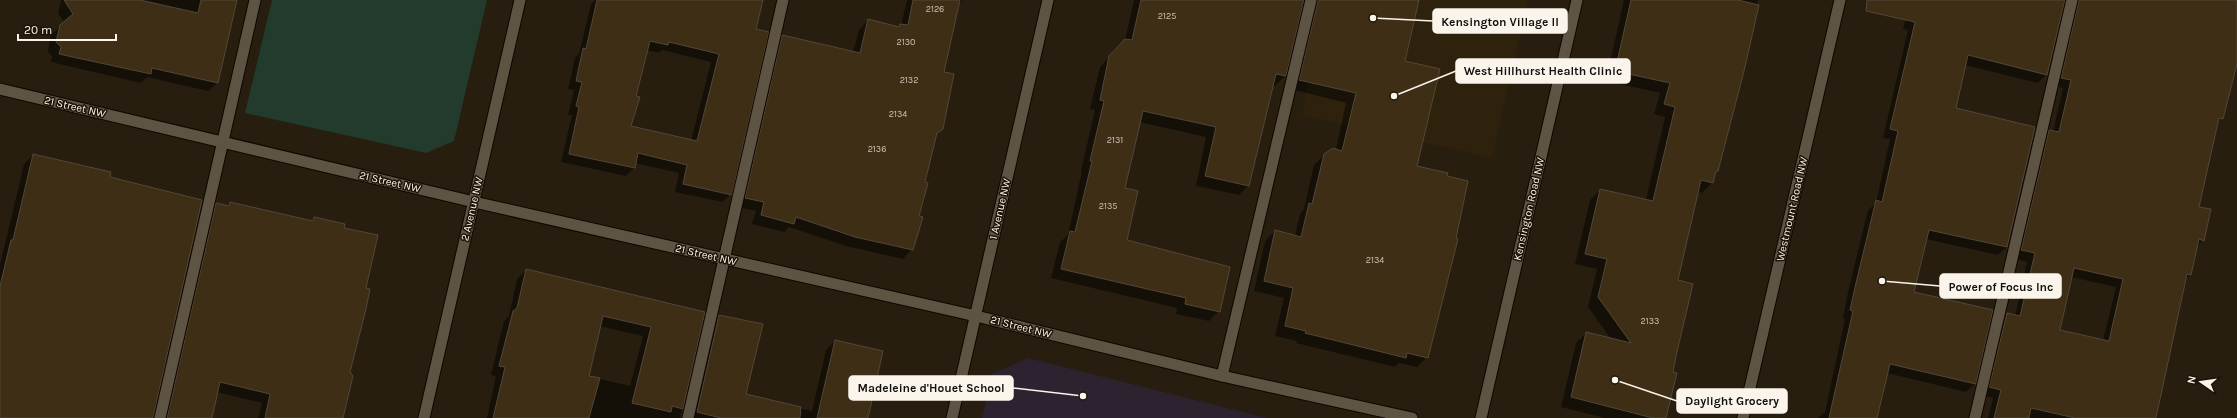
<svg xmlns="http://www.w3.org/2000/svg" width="2237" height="418" font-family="Karla,sans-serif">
<rect width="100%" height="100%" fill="#271e0f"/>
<path fill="#2f220d" d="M1327,0H1528L1492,158L1302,115Z"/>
<path fill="#2c2230" d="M1028,358L1267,418H982L992,374Z"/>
<path fill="#223b2c" d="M272,0H487L454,141L426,153L245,113Z"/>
<g fill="#0007" fill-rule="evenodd">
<path d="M61,0H236L217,83L208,91L147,77L141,83L51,62L52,56L48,51L51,35L64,23L58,13Z"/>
<path d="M595,0H762L755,30L731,194L722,202L675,192L679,173L635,163L634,168L626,176L561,162L572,115H568L574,90L568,89L575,58L579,54L591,4ZM646,50L659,53L662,50L711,62L691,141L630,127Z"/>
<path d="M907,0H963L958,5L942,73V128L935,135L912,249L903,259L846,246L789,227L784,232L752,224L756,211L737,207L773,45L783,36L853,52L859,30L868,20L898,27L901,25Z"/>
<path d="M1134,0H1418L1404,61L1416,167L1427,357L1417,367L1399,363L1395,367L1296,343L1297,341L1275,336L1284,298L1254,291L1265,241L1275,231L1295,236L1300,214L1304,209L1314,165L1324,155L1336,150L1346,103L1290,89L1306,5L1302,3L1285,76L1275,86L1272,85L1249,185L1239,195L1196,186L1206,137L1139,122L1124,188L1126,241L1219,311L1209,321L1176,314L1177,308L1051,278L1060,242L1068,235L1082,171H1081L1095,110L1090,109L1100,67L1125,40Z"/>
<path d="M1624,0H1758L1743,71L1717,171L1712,183L1702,193L1698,192L1677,281L1672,373L1664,418H1605L1561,407L1576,343L1586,333L1611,339L1588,307L1597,269L1575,264L1590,200L1600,190L1646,200L1665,117L1654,114L1660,93L1606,81Z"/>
<path d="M1910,0H2237V60L2222,118L2217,123L2197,207L2203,240L2197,247L2190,275L2185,280L2168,356L2157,418H1988L1993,398L1982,395L1999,323L2007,314L2015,316L2027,262L2013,258L2041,139L2049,131L2053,132L2063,88L2053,86L2069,3L2064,1L2047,74L2038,83L1965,65L1955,109L2007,247L1998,255L1926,239L1913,293L1975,384L1966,392L1887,373L1876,418H1818L1825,412L1845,319L1843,318L1848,292L1868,210L1876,203L1890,139L1883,138L1908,30L1903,29ZM2071,277L2116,287L2103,341L2058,331Z"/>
<path d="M33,155L109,178L152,418H0V265L24,164Z"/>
<path d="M230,203L311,221L314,218L343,228L365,289L342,418H258L262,403L217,392L211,418H161L207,213L216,204L227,206Z"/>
<path d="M526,270L704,312L680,418H487L496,376L491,375L504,321L509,316L517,279ZM599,326L643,336L630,386L588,376Z"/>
<path d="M719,316L746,396L812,411L826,350L835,341L867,418H689L710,325Z"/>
</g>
<g fill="#3d2e15" stroke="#524839" fill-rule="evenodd">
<path d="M64,0H140L198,13L201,0H237L218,83L152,68L151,74L59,54L61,47L56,42L60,25L73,14Z"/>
<path d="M597,0H763L756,29L769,32L732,195L683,184L687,165L638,153L635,168L569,154L579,107L576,106L582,82L576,81L583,48L586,49ZM650,41L668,45L669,42L719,54L697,141L631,126L640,97L636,96Z"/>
<path d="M913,0H960L944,72L954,74L943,129L937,133L925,182L928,183L919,216L923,217L913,250L855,237L796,217L794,224L761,215L764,202L745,198L782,35L860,53L868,19L899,27L900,24L908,25Z"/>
<path d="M1141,0H1304L1286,76L1276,74L1249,186L1205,176L1216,127L1143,111L1125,188L1138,191L1127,240L1230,267L1220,312L1185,304L1186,298L1061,269L1070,231L1075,232L1092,161H1090L1104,101L1100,100L1109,56L1125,39L1132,40Z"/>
<path d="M1318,0H1419L1405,61L1440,69L1417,166L1448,173L1447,176L1468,181L1456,238L1458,239L1428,358L1407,353L1406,358L1305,333L1306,331L1285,326L1293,288L1264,281L1275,230L1301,237L1309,203L1312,204L1324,154L1333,148L1342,151L1356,93L1299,80Z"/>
<path d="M1631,0H1738L1759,5L1744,71L1718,171H1716L1713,183L1701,180L1678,280L1693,284L1676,356L1673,372L1677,373L1666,418H1653L1571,397L1586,332L1631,343L1598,297L1607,259L1585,254L1600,189L1653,201L1675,107L1664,104L1670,83L1615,71Z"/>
<path d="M1867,0H2065L2047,75L1968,55L1956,108L2035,127L2007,247L1929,230L1914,292L1993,310L1976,384L1890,364L1877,418H1829L1853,311L1850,310L1856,283L1876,200L1882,202L1898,131L1890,129L1915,22L1866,11Z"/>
<path d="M2079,0H2237V64L2223,119L2219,118L2199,207L2211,209L2204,241L2199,239L2191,275L2187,274L2156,418H2075L2031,408L2029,418H1994L2001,390L1989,387L2007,313L2020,316L2035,253L2021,250L2049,130L2059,132L2071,80L2061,78ZM2074,268L2123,279L2109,341L2060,330Z"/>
<path d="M33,154L111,172L110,177L202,200L153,418H0V286L11,240H13L16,227Z"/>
<path d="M230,202L313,221L314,217L345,224L344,228L378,235L366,288L370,289L366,309L350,372L353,376L343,418H265L270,394L220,382L212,418H167L216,203L229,206Z"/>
<path d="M526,269L705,312L683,409L672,406L671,412L632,403L651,327L603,316L589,376L600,378L589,418H493L505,367L499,366L513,311L517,308Z"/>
<path d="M719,315L763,324L746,394L801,407L800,418H721L697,412Z"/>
<path d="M835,340L883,351L868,418H817Z"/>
</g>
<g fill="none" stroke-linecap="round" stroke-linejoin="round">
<defs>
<g id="service">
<path d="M1222,376L1311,0"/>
<path d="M160,418L255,0"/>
<path d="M688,418L783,0"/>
<path d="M1975,418L2072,0"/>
</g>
<g id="minor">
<path d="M0,89L474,202L976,316L1222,376L1412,418"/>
<path d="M424,418L520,0"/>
<path d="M952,418L1048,0"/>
<path d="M1743,418L1840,0"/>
</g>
<path id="tertiary" d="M1481,418L1577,0"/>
</defs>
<use href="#service" stroke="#0f0700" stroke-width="13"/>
<use href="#minor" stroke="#0f0700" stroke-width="13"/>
<use href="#tertiary" stroke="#0f0700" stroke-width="13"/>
<use href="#service" stroke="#5e5444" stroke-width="11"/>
<use href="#minor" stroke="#5e5444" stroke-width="11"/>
<use href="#tertiary" stroke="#5e5444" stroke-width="11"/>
</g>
<g text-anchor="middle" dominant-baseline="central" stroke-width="3" stroke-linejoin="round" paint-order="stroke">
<g font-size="9" fill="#cbc2b6">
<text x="935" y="9">2126</text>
<text x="1167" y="16">2125</text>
<text x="906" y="42">2130</text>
<text x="909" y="80">2132</text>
<text x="898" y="114">2134</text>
<text x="1115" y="140">2131</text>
<text x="877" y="149">2136</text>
<text x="1108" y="206">2135</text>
<text x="1375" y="260">2134</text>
<text x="1650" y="321">2133</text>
</g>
<g font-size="11" fill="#faf4eb" stroke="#1d1407">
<text transform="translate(75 107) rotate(13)">21 Street NW</text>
<text transform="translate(390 182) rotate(13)">21 Street NW</text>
<text transform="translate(472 209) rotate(-77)">2 Avenue NW</text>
<text transform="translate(1000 209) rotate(-77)">1 Avenue NW</text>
<text transform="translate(1529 209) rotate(-77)">Kensington Road NW</text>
<text transform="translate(1792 209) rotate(-77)">Westmount Road NW</text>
<text transform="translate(706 255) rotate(13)">21 Street NW</text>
<text transform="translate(1021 327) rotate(14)">21 Street NW</text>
</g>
</g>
<path fill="none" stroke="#faf4eb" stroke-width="1.5" d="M1373 18L1433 21M1394 96L1456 71M1882 281L1940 286M1083 396L1013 388M1615 380L1677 401"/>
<g fill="#faf4eb" stroke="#1d1407" stroke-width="1.5">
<circle cx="1373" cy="18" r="4"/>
<circle cx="1394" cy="96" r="4"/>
<circle cx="1882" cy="281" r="4"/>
<circle cx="1083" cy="396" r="4"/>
<circle cx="1615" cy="380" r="4"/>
</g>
<g fill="#faf4eb" stroke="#faf4eb" stroke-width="1.5">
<rect x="1433" y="9" width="134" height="24" rx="4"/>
<rect x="1456" y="59" width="174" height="24" rx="4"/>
<rect x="1940" y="274" width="121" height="24" rx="4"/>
<rect x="849" y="376" width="164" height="24" rx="4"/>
<rect x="1677" y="389" width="110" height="24" rx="4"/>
</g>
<g font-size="12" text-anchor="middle" font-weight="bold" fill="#111">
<text x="1500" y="26">Kensington Village II</text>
<text x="1543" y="75">West Hillhurst Health Clinic</text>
<text x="2001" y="291">Power of Focus Inc</text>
<text x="931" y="392">Madeleine d'Houet School</text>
<text x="1732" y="405">Daylight Grocery</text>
</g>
<g transform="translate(2201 382) rotate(283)" stroke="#1d1407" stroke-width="3" paint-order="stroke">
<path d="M0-3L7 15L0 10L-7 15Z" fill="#faf4eb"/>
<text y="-6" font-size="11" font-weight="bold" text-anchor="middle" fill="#faf4eb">N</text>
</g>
<path d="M18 34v6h98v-6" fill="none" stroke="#faf4eb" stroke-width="2"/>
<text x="24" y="34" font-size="12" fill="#faf4eb" stroke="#1d1407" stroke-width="3" paint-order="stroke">20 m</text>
</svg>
